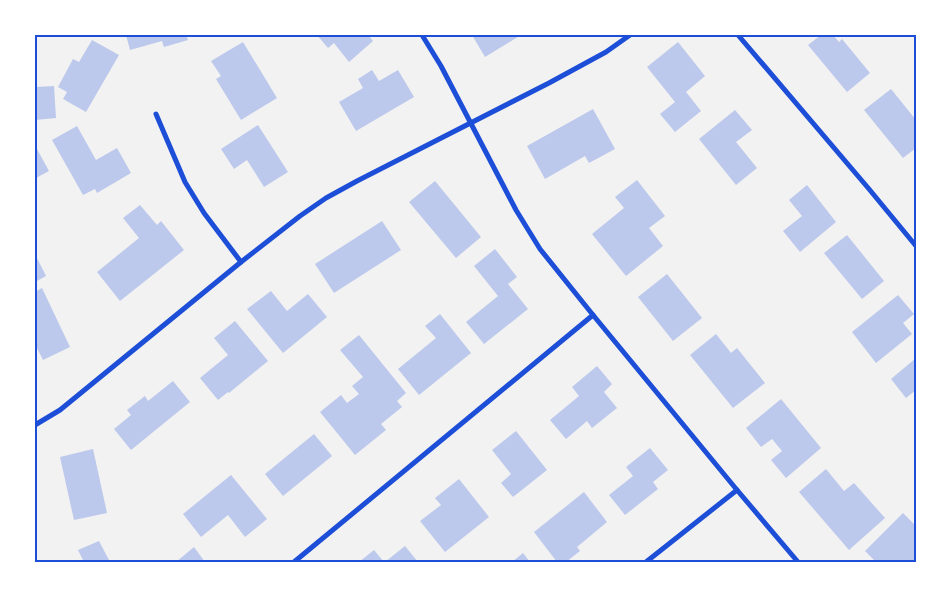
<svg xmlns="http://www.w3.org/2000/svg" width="951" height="597" font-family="'Open Sans',sans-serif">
<rect width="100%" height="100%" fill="#f2f2f2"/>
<g fill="#bdc9ec">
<path d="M126,35H186L188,40L164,47L162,41L130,50Z"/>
<path d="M317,35H368L373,41L349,62L334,43L328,48Z"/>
<path d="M472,35H521L485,57Z"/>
<path d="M821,35H833L839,42L842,39L870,73L847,92L808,45Z"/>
<path d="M92,40L119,55L86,112L63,99L67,92L58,87L73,59L79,62Z"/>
<path d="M243,42L277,98L241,120L216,79L221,76L211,61Z"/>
<path d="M678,42L705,76L686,92L701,111L675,132L660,114L675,102L647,67Z"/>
<path d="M372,70L379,81L398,70L414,97L356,131L339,102L363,88L358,79Z"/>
<path d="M54,86L56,118L35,120V87Z"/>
<path d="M891,89L916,120V148L903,158L864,110Z"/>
<path d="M593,109L615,149L589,163L585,156L545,179L527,146Z"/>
<path d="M735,110L752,130L736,142L757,168L736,185L699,139Z"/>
<path d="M258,125L288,172L264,187L247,160L234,169L221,149Z"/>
<path d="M77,126L96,160L117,148L131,173L97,193L95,189L83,195L52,140Z"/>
<path d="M37,149L49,171L36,178L35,150Z"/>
<path d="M637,180L665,216L649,228L663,246L626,276L592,234L624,208L615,197Z"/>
<path d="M435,181L481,237L456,258L409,202Z"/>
<path d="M807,185L836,222L800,252L783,231L802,216L789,200Z"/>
<path d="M140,205L157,225L161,221L184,250L120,301L97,272L139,238L123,218Z"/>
<path d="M382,221L401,250L334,293L315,264Z"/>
<path d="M847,235L884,281L862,299L824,253Z"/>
<path d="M495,249L517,277L508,284L528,309L484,344L466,322L498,296L474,266Z"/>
<path d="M35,254L46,276L35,282Z"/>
<path d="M667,274L702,318L673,341L638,297Z"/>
<path d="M42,288L70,347L43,360L35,344V292Z"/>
<path d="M271,291L287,311L308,294L327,317L283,353L247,309Z"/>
<path d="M898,295L914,314L903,323L912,334L876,363L852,332Z"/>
<path d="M440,314L471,353L419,395L398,369L436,338L425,326Z"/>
<path d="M235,321L268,361L229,393L228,392L218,400L200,378L228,355L214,338Z"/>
<path d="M716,334L731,353L737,348L765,383L733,408L690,355Z"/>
<path d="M359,335L406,393L397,401L402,407L381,424L386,430L355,455L320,412L341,395L347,403L359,394L352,386L363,377L340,350Z"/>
<path d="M916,358V390L906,398L891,379Z"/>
<path d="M597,366L612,384L604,392L617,408L592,428L587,421L566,439L550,420L579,396L572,387Z"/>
<path d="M173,381L190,402L131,450L114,429L131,415L127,410L145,396L148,401Z"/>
<path d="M781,399L821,448L786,478L771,460L782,451L772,439L761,447L746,428Z"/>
<path d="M516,431L547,470L513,497L501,483L511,474L492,450Z"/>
<path d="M314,434L332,456L283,496L265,474Z"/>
<path d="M650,448L668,470L653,482L658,489L625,515L609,495L633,476L626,467Z"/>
<path d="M93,449L107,513L74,520L60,457Z"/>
<path d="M826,469L844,491L854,483L885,518L849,550L799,492Z"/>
<path d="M231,475L267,519L245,537L228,515L201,537L183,514Z"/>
<path d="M459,479L489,517L445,552L420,521L441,505L435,498Z"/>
<path d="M584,492L607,522L577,547L580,551L566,562H557L534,532Z"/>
<path d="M903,513L916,526V562H876L865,551Z"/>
<path d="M99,541L110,562H84L78,550Z"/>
<path d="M405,546L418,562H385Z"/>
<path d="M194,547L205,562H176Z"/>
<path d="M374,550L384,562H359Z"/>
<path d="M523,553L530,562H512Z"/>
</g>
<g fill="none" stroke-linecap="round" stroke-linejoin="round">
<g stroke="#1d4ed8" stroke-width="5">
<path d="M422,35L441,66L516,210L540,249L593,315L737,490L798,562"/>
<path d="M738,35L869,189L916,246"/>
<path d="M156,114L185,182L204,213L241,262"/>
<path d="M35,425L60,410L241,262L300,216L326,198L357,181L549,83L606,52L630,35"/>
<path d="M294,562L593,315"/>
<path d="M646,562L737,490"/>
</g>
</g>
<rect width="951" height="597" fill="none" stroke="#ffffff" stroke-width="72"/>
<rect x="36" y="36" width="879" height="525" fill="none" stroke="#1d4ed8" stroke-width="2"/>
</svg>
